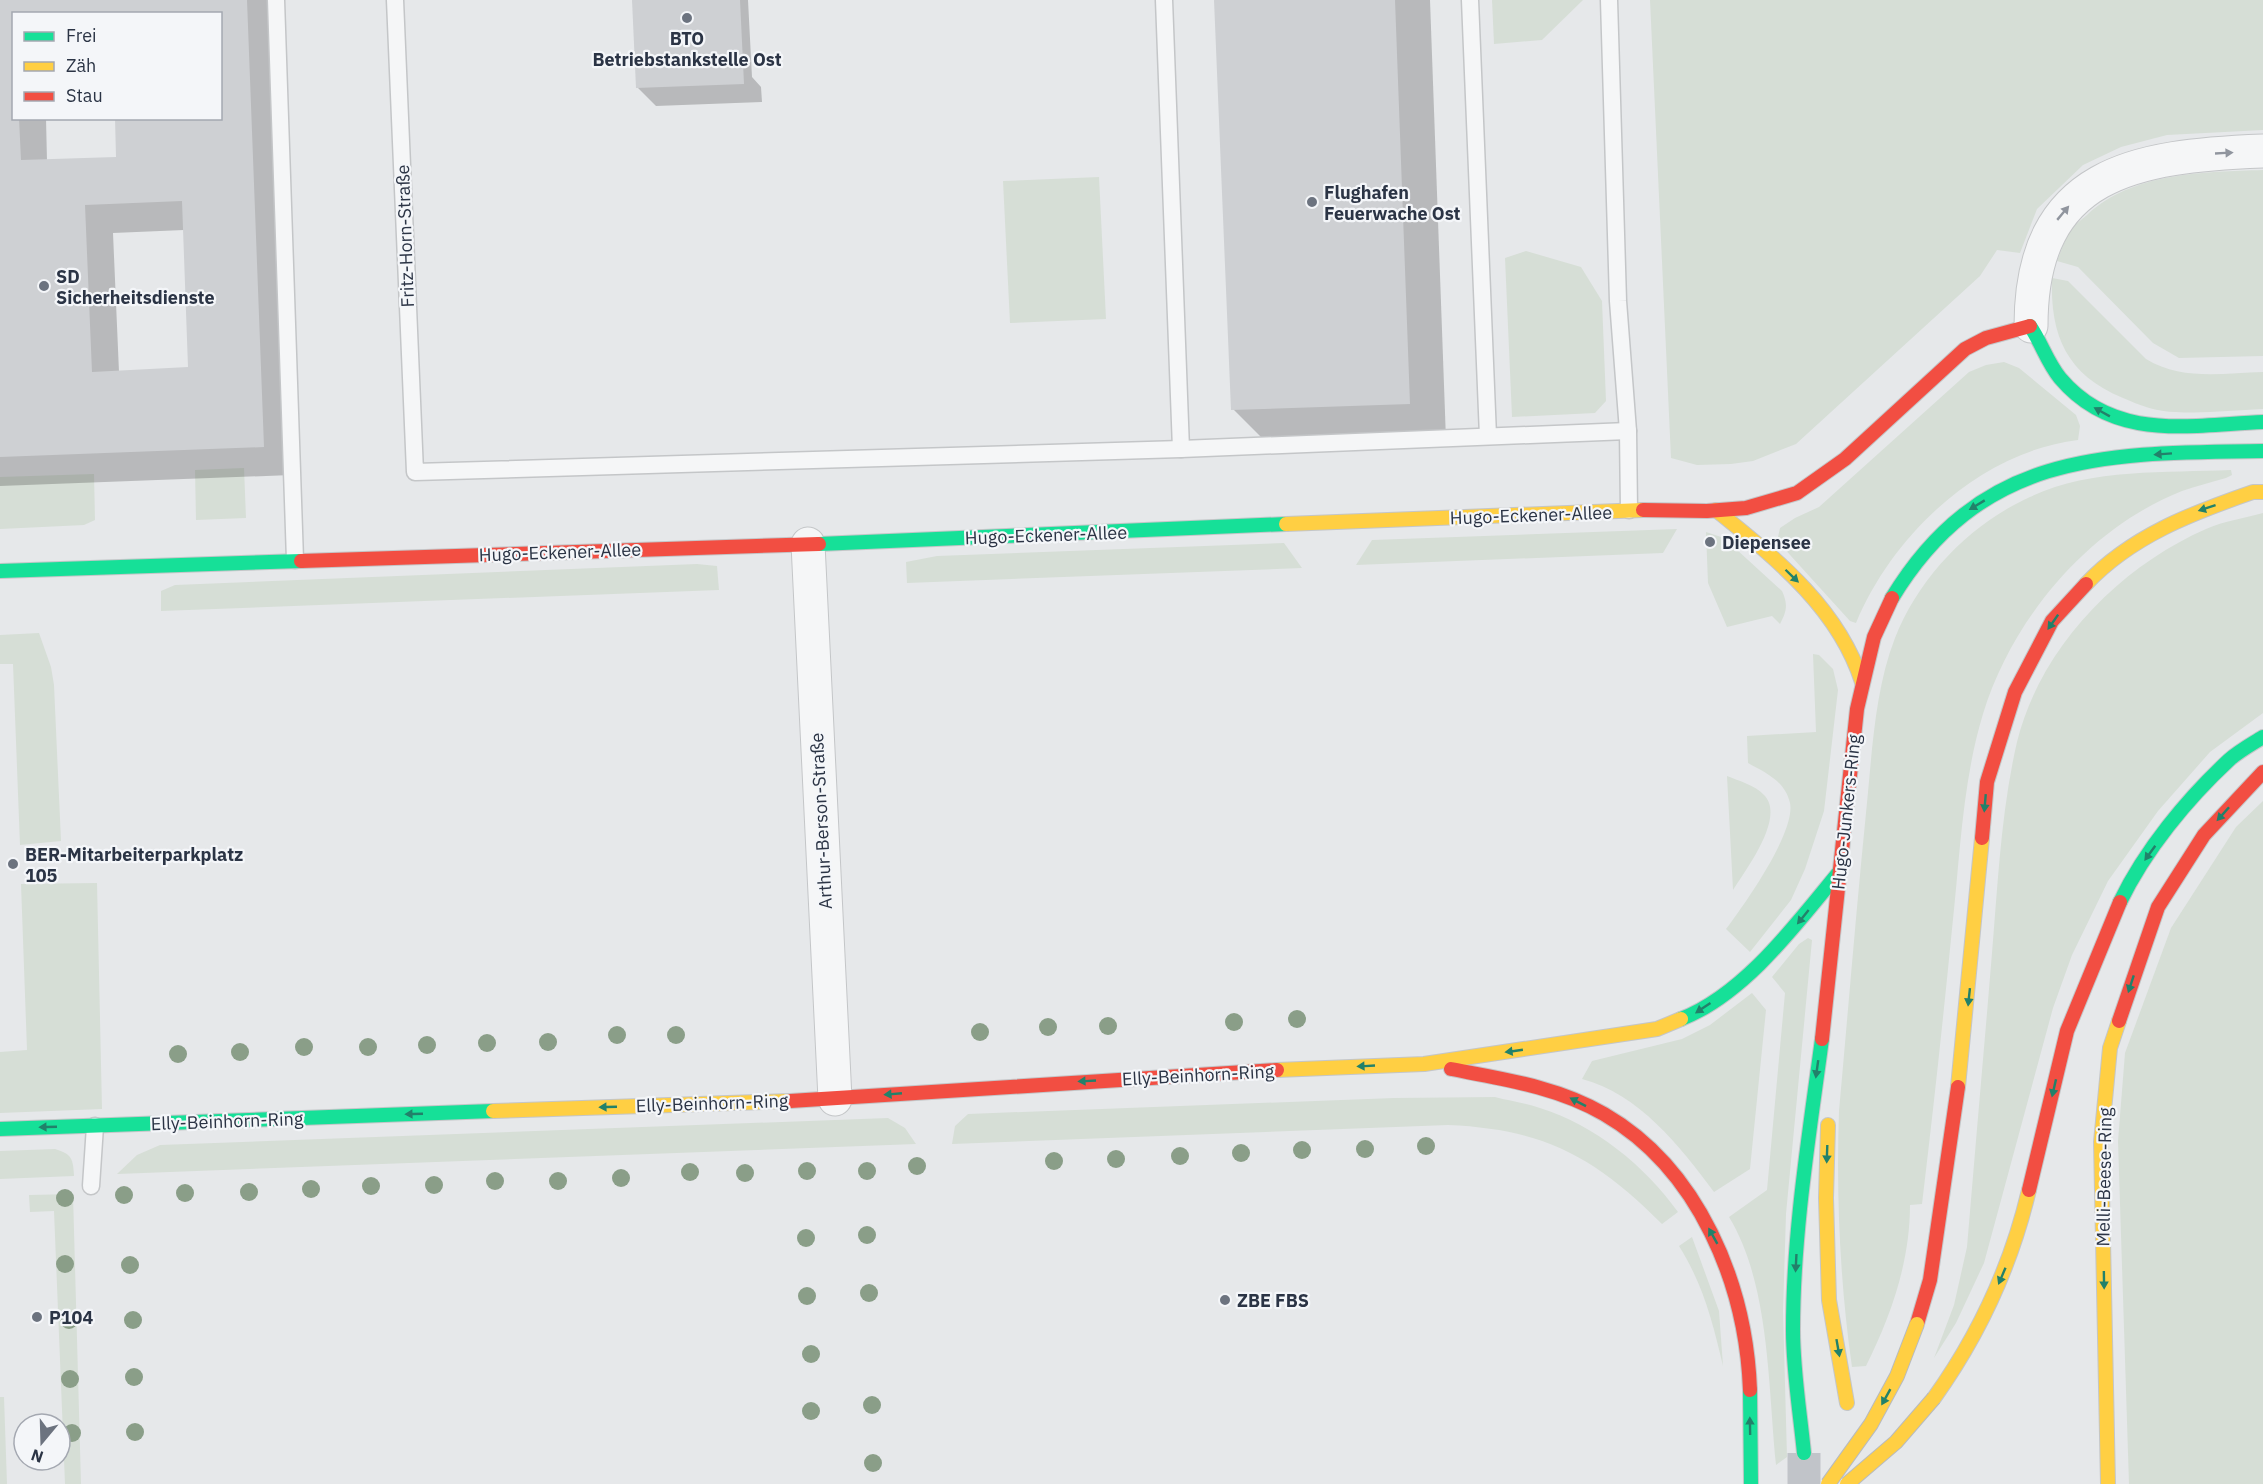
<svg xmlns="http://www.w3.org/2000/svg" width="2263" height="1484" font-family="'IBM Plex Sans',sans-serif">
<rect width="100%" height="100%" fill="#e6e8ea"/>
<g fill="#d6ded6">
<path d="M1492,0H1583L1542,40L1494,44Z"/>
<path d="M1650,0H2263V130L2167,135L2121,147L2083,165L2037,209L2020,253L1997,250L1980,276L1796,444L1753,461L1731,464L1697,465L1671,458Z"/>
<path d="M2263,170V356L2179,358L2153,343L2078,267L2057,261C2061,251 2065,240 2070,231C2074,225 2081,220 2087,215C2133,172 2204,172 2263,170Z"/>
<path d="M1099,177L1106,319L1010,323L1003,181Z"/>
<path d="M1526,251L1581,267L1602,301L1606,401L1595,413L1512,417L1505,258Z"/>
<path d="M2052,278L2068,281L2146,359C2182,381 2223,373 2263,372V409C2234,410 2204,414 2176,412C2157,412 2139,405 2123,398C2067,375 2050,336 2052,278Z"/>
<path d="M2004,362L2019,368L2076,415L2080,426L2078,440C1980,452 1893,534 1856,623L1850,621L1781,545L1778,537L1780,528L1795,518L1819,507L1969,372L1986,365Z"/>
<path d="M244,468L246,518L196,520L195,470Z"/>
<path d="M2231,470L2232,475L2226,478C2212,482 2196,486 2182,491C2088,528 2012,619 1983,714C1962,783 1960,858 1952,929C1943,1021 1933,1112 1922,1204L1910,1205C1910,1262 1891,1316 1866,1366L1852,1367C1840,1283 1836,1196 1839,1111C1848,1012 1856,912 1866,813C1872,756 1874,692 1895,638C1919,577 1970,524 2030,497C2090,468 2166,473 2231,470Z"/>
<path d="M94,474L95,520L84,525L0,529V477Z"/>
<path d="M2263,513V713L2210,752L2158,811L2108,881L2072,955L2053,1008L1984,1263L1956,1323L1934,1358L1954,1305L1967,1247C1975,1149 1984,1051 1992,953C1998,883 2001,811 2017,742C2040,648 2119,567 2206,529C2224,521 2245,518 2263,513Z"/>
<path d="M1677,529L1663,553L1356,565L1372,540Z"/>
<path d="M1706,532L1724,538L1782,591C1788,604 1787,611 1780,624L1772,616L1727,627L1708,583Z"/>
<path d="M1284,543L1302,568L907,583L906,562L937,556Z"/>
<path d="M697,564L717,566L719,590L161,611V591L175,585Z"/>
<path d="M39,633L51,667L54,685L61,841L20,845L13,664H0V635Z"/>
<path d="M1813,654L1819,655L1833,669L1838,690L1824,811L1805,869L1791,900L1750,952L1726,929C1744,905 1796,832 1790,803C1785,781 1766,773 1748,763L1747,736L1816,732Z"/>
<path d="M1727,776C1739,781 1755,785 1764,795C1786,817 1746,869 1733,890Z"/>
<path d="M2263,801V1484H2129L2118,1141L2125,1053L2171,928L2236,827Z"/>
<path d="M97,883L102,1109L0,1113V1052L27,1050L21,884Z"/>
<path d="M1808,938L1812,940L1786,1214L1783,1311L1787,1457L1776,1465C1768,1387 1770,1284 1729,1217L1767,1190L1785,993L1772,977L1799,944Z"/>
<path d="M1752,993L1766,1010L1750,1169L1714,1192C1680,1146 1639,1094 1582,1079L1592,1061L1682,1039L1710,1025Z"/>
<path d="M1495,1097C1510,1101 1525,1103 1540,1108C1595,1125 1645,1166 1678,1212L1662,1224C1595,1157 1544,1129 1448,1125L952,1144L955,1126L968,1114L1394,1098Z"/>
<path d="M888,1118L905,1128L916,1144L117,1174L137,1155L160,1145Z"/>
<path d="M55,1149C72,1154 73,1159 74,1176L0,1179V1151Z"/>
<path d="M73,1194L81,1484H65L54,1211L30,1212L29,1195Z"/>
<path d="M1692,1237L1719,1311L1723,1366C1713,1323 1703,1284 1679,1246Z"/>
<path d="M0,1397H4L7,1484H0Z"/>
</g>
<g fill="#0003" fill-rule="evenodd">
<path d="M0,0H274L291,475L0,486ZM14,14H220V118L118,158L47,161L46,118H14ZM184,230L189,368L119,372L113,233Z"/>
<path d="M633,0H748L752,77L761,87L762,102L656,106L637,87Z"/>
<path d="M1215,0H1430L1446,440L1270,446L1233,409Z"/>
</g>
<g fill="#ced0d3" fill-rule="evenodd">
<path d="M0,0H247L264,447L0,457ZM14,14H220V118H115L116,157L21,160L19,118H14ZM182,201L188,367L92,372L85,205Z"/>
<path d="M632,0H740L744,84L636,88Z"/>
<path d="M1214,0H1395L1410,404L1231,410Z"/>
</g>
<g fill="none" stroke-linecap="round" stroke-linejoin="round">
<path stroke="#c1c4c9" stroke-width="33" stroke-dasharray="33 16" stroke-linecap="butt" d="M1804,1453V1484"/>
<defs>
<g id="lane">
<path d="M276,0L295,560"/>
<path d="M395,0L415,472L1181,449L1628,431"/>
<path d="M1164,0L1181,449"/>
<path d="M1470,0L1488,436"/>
<path d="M1609,0L1618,301L1628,431L1629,510"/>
<path d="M91,1186L95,1126"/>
</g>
<g id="street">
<path d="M2031,326C2031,171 2136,156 2263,151"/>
<path d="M808,544L835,1099"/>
</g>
<g id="fast">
<path d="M2030,326C2041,342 2047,362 2060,378C2114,442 2189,425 2263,422"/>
<path d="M819,544L1286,524"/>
<path d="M0,571L301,561"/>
<path d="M1892,598C1982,450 2108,453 2263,451"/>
<path d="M2120,902C2145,850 2187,799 2229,760C2239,751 2252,744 2263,737"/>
<path d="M1681,1019C1745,994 1797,923 1840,871"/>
<path d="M0,1129L493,1111"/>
<path d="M1750,1390L1751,1484"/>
<path d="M1804,1453C1800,1412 1793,1371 1793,1330C1793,1233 1809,1136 1822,1039"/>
</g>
<g id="slow">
<path d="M1716,510C1775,558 1838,607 1862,682"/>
<path d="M1286,524L1643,510"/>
<path d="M2086,584C2131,536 2192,513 2253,492H2263"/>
<path d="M1277,1070L1424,1064L1657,1029L1681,1019"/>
<path d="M1958,1087L1982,838"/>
<path d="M493,1111L790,1101"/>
<path d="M1828,1125L1826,1198L1829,1300L1847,1403"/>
<path d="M1934,1398C1979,1335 2011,1266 2029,1190"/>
<path d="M2108,1484L2101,1142L2110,1048L2119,1021"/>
</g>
<g id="jam">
<path d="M1643,510L1707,511L1746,508L1797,493L1845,459L1965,349L1986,338L2030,326"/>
<path d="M301,561L819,544"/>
<path d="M1982,838L1987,782L2015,692L2052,621L2086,584"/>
<path d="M2119,1021L2158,907L2204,835L2263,772"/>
<path d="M1822,1039L1857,709L1874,637L1892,598"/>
<path d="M1451,1069C1503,1079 1558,1087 1604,1114C1699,1169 1746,1284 1750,1390"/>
<path d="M790,1101L1277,1070"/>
<path d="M2029,1190L2067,1031L2120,902"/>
<path d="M1917,1324L1930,1280L1958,1087"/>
</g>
</defs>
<use href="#lane" stroke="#c4c6c8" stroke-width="19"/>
<use href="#street" stroke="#c4c6c8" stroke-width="35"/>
<use href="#fast" stroke="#c4c6c8" stroke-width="16"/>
<use href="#slow" stroke="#c4c6c8" stroke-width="16"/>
<use href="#jam" stroke="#c4c6c8" stroke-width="16"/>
<use href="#lane" stroke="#f5f6f7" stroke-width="16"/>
<use href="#street" stroke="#f5f6f7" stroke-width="33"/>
<use href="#fast" stroke="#16e098" stroke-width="14"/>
<use href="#slow" stroke="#ffcf43" stroke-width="14"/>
<use href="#jam" stroke="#f24e42" stroke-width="14"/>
<defs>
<g id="slow-bridge">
<path d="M1828,1484L1871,1424L1897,1376L1917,1324"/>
<path d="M1847,1484L1896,1442L1934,1398"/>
</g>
</defs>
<use href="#slow-bridge" stroke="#b8bbbf" stroke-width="16" stroke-linecap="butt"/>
<use href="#slow-bridge" stroke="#ffcf43" stroke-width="14"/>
</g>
<g fill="#8a9e88">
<circle cx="1297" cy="1019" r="9"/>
<circle cx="1234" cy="1022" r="9"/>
<circle cx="1108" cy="1026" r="9"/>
<circle cx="1048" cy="1027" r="9"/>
<circle cx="980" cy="1032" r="9"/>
<circle cx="617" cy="1035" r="9"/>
<circle cx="676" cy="1035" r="9"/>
<circle cx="548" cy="1042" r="9"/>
<circle cx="487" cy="1043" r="9"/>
<circle cx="427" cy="1045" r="9"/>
<circle cx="304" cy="1047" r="9"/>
<circle cx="368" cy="1047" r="9"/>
<circle cx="240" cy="1052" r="9"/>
<circle cx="178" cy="1054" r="9"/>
<circle cx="1426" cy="1146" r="9"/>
<circle cx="1365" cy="1149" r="9"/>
<circle cx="1302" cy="1150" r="9"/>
<circle cx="1241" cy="1153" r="9"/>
<circle cx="1180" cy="1156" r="9"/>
<circle cx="1116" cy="1159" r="9"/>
<circle cx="1054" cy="1161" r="9"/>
<circle cx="917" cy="1166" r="9"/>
<circle cx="807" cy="1171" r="9"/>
<circle cx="867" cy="1171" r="9"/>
<circle cx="690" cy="1172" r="9"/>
<circle cx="745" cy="1173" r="9"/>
<circle cx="621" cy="1178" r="9"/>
<circle cx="495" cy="1181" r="9"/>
<circle cx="558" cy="1181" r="9"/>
<circle cx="434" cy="1185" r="9"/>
<circle cx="371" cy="1186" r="9"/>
<circle cx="311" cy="1189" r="9"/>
<circle cx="249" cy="1192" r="9"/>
<circle cx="185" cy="1193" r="9"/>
<circle cx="124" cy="1195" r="9"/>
<circle cx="65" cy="1198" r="9"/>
<circle cx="867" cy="1235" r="9"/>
<circle cx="806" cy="1238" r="9"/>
<circle cx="65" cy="1264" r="9"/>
<circle cx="130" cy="1265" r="9"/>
<circle cx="869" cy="1293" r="9"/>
<circle cx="807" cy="1296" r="9"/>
<circle cx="69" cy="1320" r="9"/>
<circle cx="133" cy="1320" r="9"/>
<circle cx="811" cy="1354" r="9"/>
<circle cx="134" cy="1377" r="9"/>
<circle cx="70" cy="1379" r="9"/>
<circle cx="872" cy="1405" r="9"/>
<circle cx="811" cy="1411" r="9"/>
<circle cx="135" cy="1432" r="9"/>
<circle cx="72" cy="1433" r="9"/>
<circle cx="873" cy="1463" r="9"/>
</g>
<defs><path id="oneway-solid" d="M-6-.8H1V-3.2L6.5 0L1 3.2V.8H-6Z" transform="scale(1.5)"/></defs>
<g fill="#90959e">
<use href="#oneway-solid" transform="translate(2224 153) rotate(-3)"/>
<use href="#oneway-solid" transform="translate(2063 213) rotate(-50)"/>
</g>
<g fill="#22816a">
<use href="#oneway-solid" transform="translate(2102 412) rotate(-151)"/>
<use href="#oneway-solid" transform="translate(2163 454) rotate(176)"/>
<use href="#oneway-solid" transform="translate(1977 505) rotate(149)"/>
<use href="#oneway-solid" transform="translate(2207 508) rotate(162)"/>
<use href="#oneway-solid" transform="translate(1792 576) rotate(44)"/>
<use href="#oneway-solid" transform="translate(2053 622) rotate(125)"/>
<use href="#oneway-solid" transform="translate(1985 803) rotate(95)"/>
<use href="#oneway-solid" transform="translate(2223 814) rotate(132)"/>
<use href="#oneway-solid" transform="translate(2150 853) rotate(126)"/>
<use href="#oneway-solid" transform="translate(1803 917) rotate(129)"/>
<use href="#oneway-solid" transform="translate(2131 984) rotate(108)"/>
<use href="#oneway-solid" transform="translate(1969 997) rotate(96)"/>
<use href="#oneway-solid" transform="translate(1703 1008) rotate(146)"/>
<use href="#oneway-solid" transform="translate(1514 1051) rotate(172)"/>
<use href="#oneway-solid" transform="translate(1366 1066) rotate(177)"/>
<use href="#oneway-solid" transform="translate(1817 1069) rotate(98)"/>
<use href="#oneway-solid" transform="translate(1087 1081) rotate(177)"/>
<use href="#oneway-solid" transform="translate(2054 1088) rotate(103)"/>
<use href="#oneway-solid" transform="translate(893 1094) rotate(175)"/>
<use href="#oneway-solid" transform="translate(1578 1102) rotate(-153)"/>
<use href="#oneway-solid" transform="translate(608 1107) rotate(178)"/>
<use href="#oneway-solid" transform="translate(414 1114) rotate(178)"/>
<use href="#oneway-solid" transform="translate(48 1127) rotate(178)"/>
<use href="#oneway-solid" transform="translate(1827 1154) rotate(92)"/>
<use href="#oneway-solid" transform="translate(1713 1236) rotate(-119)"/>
<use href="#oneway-solid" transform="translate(1796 1263) rotate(93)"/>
<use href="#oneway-solid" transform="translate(2002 1276) rotate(113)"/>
<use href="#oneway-solid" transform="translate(2104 1280) rotate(89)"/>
<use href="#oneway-solid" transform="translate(1838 1348) rotate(80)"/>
<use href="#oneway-solid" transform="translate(1886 1397) rotate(119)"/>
<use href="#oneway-solid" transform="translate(1750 1426) rotate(-91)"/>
</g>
<g fill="#6c737f" stroke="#f4f6f9" stroke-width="2">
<circle cx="687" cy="18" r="6"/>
<circle cx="1312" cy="202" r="6"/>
<circle cx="44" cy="286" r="6"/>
<circle cx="1710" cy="542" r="6"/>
<circle cx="13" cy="864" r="6"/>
<circle cx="1225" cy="1300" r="6"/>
<circle cx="37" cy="1317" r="6"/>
</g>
<g text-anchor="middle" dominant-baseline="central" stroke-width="4.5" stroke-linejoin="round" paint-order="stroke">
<g font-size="18" font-weight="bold" fill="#2b3445" stroke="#f4f6f9" text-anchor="start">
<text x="687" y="38" text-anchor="middle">BTO<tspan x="687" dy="21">Betriebstankstelle Ost</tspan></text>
<text x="1324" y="192">Flughafen<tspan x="1324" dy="21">Feuerwache Ost</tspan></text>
<text x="56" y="276">SD<tspan x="56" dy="21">Sicherheitsdienste</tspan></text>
<text x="1722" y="542">Diepensee</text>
<text x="25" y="854">BER-Mitarbeiterparkplatz<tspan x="25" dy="21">105</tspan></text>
<text x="1237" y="1300">ZBE FBS</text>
<text x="49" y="1317">P104</text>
</g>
<g font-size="18" fill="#2b3445" stroke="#f4f6f9">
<text transform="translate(405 236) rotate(-92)">Fritz-Horn-Straße</text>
<text transform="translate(1531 515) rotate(-2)">Hugo-Eckener-Allee</text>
<text transform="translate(1046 535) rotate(-2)">Hugo-Eckener-Allee</text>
<text transform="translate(560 552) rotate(-2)">Hugo-Eckener-Allee</text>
<text transform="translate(1846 812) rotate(-84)">Hugo-Junkers-Ring</text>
<text transform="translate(821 821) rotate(-93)">Arthur-Berson-Straße</text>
<text transform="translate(1198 1075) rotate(-3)">Elly-Beinhorn-Ring</text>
<text transform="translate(712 1103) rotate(-2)">Elly-Beinhorn-Ring</text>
<text transform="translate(227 1121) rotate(-2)">Elly-Beinhorn-Ring</text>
<text transform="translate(2104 1177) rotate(-89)">Melli-Beese-Ring</text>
</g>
</g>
<rect x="12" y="12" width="210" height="108" fill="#f4f6f9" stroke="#a4a8b1" stroke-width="1.5"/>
<rect x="24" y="32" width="30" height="9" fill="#16e098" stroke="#a4a8b1" stroke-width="1.5"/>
<text x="66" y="42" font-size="18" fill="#2b3445">Frei</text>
<rect x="24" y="62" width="30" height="9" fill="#ffcf43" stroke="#a4a8b1" stroke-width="1.5"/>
<text x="66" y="72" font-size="18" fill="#2b3445">Zäh</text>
<rect x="24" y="92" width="30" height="9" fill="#f24e42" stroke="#a4a8b1" stroke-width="1.5"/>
<text x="66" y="102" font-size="18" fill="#2b3445">Stau</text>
<g transform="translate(42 1442) rotate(199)"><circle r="28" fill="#f4f6f9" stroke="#a4a8b1" stroke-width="1.5"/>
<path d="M0-4.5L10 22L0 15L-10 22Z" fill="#6c737f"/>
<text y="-9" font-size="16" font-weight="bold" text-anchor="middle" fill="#2b3445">N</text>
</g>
</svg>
